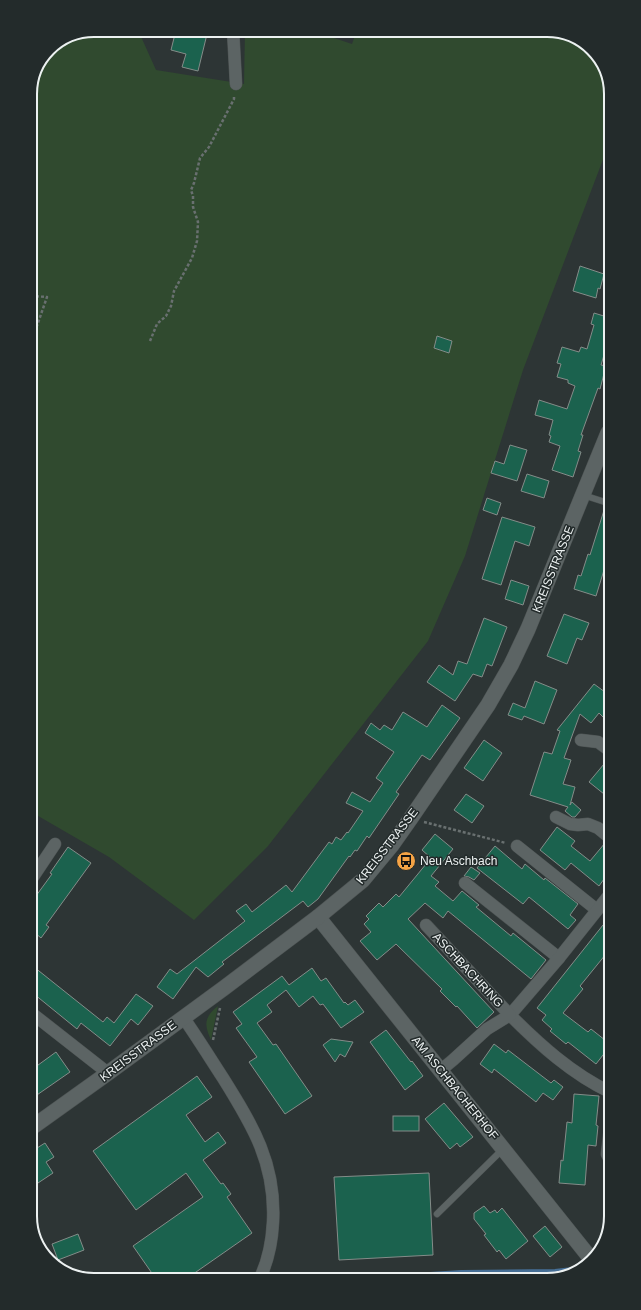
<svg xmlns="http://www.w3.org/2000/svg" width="641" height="1310" font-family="Helvetica,sans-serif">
<rect width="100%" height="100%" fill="#2d3535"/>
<g fill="#304a2f">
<path d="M94,30H138L156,70L244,84L245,30H310L352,44L357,30H552L586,43L606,70L607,149L523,370L465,556L428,641L268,846L194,920L109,857L33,813L31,334L33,328L34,299L31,242L30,90L49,48Z"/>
<path d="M218,1006L211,1040C204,1025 204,1017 218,1006Z"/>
</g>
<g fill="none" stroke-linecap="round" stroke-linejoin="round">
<path stroke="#466f96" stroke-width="4" d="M412,1277L415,1275L461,1272L555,1271L581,1268"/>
</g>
<g fill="#1b624e" stroke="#848c89">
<path d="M176,30H208L198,71L182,67L186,54L171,50Z"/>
<path d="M580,266L604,274L600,289L598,288L596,298L573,291Z"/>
<path d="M594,313L607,317V345L601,365L606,366L600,389L598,388L581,435H583L578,451L581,452L573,477L552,470L560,446L549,442L551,436L549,435L553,420L535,415L539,400L567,409L575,386L568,383V380L557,377L561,364L557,363L562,347L579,352L581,347L587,349L594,325L591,324Z"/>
<path d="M437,336L452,341L449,353L434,348Z"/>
<path d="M510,445L527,450L517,481L491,473L495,461L504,464Z"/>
<path d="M527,474L549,481L544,498L521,491Z"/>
<path d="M487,498L501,503L497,515L483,510Z"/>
<path d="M605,507H608V557L596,596L574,589L578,575L581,576L588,554L590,555Z"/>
<path d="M502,517L535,527L529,546L515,541L501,585L482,579Z"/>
<path d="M511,580L529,586L523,605L505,599Z"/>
<path d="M564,614L589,623L582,640L577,638L567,664L547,656Z"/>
<path d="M484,618L507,627L492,666L487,664L482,677L473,674L455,701L427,682L439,665L453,675L458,661L467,664Z"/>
<path d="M535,681L557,690L544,724L524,716L522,720L508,715L513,703L525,708Z"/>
<path d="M594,684L609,695V712L604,718L599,713L591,723L580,714L564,758L571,760L563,784L575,787L570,805L572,802L581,810L575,817H572L565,811L568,807L530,795L544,752L552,754L560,731L557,730Z"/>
<path d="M442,705L460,718L430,760L422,755L396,792L399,794L369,838L367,836L357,851L355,850L350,857L349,856L318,899L308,907L303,901L222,962L224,964L208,977L196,967L173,999L157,987L170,969L177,974L245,921L236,911L246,904L252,912L286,885L292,892L329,842L332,844L336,837L341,840L347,832L348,833L363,811L346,803L352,792L370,802L383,783L376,778L394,752L365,733L371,723L380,730L384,725L392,730L403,712L427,727Z"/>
<path d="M484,740L502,753L483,781L464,768Z"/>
<path d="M609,758V798L589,782Z"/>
<path d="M466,794L484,806L472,823L454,810Z"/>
<path d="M557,827L575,841L571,846L590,861L605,843L609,844L610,884L604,879L599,886L571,863L565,870L540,850Z"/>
<path d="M435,834L453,849L431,876L439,882L435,886L453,901L462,891L479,905L476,907L511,936L513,933L546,960L531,979L448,911L443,918L425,903L408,919L494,1012L477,1028L457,1006L456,1007L440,991L442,989L396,944L377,960L360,941L371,932L364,924L369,919L366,916L379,903L383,907L396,894L399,897L431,858L422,850Z"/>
<path d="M495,846L522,869L525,864L544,880L545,878L578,904L570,915L576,920L568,929L529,897L523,904L477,868Z"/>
<path d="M68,847L91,863L46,925L49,927L41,938L34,932L33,900L52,874L50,873Z"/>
<path d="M471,867L480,873L474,880L469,877L464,876Z"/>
<path d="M603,925L610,930V949L580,986L583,989L563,1013L588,1032L591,1029L610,1044V1046L596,1064L568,1042L566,1044L550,1031L552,1029L542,1020L546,1015L537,1008Z"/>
<path d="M34,967L103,1022L107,1017L114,1023L136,994L153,1006L138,1025L131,1019L110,1046L81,1023L77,1029L34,994Z"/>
<path d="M312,968L321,981L326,978L344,1003L345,1002L348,1005L355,1000L364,1012L341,1028L323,1004L320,1005L313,996L299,1007L286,990L267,1005L272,1012L257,1023L273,1045L276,1044L312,1096L285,1114L249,1062L257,1057L236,1028L242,1024L233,1012L282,976L289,985Z"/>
<path d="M386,1030L411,1062L412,1061L423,1076L405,1090L370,1042Z"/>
<path d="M331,1039L353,1042L345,1057L340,1054L335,1062L323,1045Z"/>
<path d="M494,1044L506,1053L508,1050L551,1083L554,1080L563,1087L553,1100L543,1093L536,1102L494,1069L492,1073L480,1064Z"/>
<path d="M56,1052L70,1072L34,1097V1068Z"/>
<path d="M197,1076L212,1097L186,1115L205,1142L218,1132L226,1143L203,1160L221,1184L223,1183L231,1194L227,1197L252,1233L186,1279H156L133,1246L203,1197L186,1173L136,1210L93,1151Z"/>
<path d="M574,1094L599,1096L596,1125L598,1126L596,1146L588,1145L585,1185L559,1183L561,1160L563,1161L567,1122L572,1123Z"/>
<path d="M444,1103L473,1137L460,1147L457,1143L450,1149L425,1119Z"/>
<rect x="393" y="1116" width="26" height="15"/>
<path d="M45,1143L54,1157L46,1162L53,1173L35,1185L34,1144L37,1148Z"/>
<path d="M429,1173L433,1255L339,1260L334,1177Z"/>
<path d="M484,1206L490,1213L495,1210L497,1213L502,1208L528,1241L506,1259L499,1250L497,1252L484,1235L486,1234L474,1219V1213Z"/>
<path d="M545,1226L562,1247L550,1257L533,1236Z"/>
<path d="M78,1234L84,1250L58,1260L52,1244Z"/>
</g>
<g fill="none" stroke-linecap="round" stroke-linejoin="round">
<defs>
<g id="service">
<path d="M583,495L608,503"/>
<path d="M437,1214L503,1149"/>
</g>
<g id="minor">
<path d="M233,30L236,84"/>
<path d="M581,740L598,742L609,750"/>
<path d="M556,817L570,824L578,825L588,824L598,828L609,837"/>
<path d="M517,846L597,910"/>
<path d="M33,877L55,844"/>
<path d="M465,883L559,958"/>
<path d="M610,894L559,958L510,1015C540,1045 572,1074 610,1092"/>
<path d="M426,925L510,1015L487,1029L453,1060L441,1070"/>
<path d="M34,1015L108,1073"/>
<path d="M183,1017C197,1037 210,1058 223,1078C253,1126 276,1164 273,1222C272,1242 268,1261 260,1278"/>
<path d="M611,1120L607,1154L611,1162"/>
</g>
<g id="tertiary">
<path d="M318,917L591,1259"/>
<path d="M34,1126L108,1073L224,988L318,917L363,880L392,845L411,818L488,705L511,665L528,629L608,433"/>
</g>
</defs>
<use href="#service" stroke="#4d5353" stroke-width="7"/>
<use href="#minor" stroke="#4d5353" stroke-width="13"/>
<use href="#tertiary" stroke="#4d5353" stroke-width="16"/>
<g stroke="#697070" stroke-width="2.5" stroke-dasharray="3 2" stroke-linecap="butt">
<path d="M31,296L47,297L31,343"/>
<path d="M150,341L157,324L166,316L171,306L174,291L192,258L197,241L198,222L193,207V196L191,190L194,183L200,158L209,147L234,99V95"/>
<path d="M424,822L506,843"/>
<path d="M213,1040L220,1008"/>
</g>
<use href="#service" stroke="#5c6464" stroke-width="6"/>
<use href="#minor" stroke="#5c6464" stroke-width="12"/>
<use href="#tertiary" stroke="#5c6464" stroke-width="15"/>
</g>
<defs>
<symbol id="bus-disc" viewBox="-11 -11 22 22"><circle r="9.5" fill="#f5a345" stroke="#232b2b"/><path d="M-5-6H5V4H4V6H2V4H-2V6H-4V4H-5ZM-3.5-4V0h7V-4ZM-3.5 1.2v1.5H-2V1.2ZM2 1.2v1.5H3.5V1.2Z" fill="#111"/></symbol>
</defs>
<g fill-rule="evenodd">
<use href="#bus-disc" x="395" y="850" width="22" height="22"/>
</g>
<g text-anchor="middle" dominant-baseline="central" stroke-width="3" stroke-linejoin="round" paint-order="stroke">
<g font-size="12" fill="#ecf1f1" stroke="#232b2b">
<text transform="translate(553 569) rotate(-68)">KREISSTRASSE</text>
<text transform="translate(387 846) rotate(-52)">KREISSTRASSE</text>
<text transform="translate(468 970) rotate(47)">ASCHBACHRING</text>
<text transform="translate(138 1051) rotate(-37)">KREISSTRASSE</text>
<text transform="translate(455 1088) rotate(51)">AM ASCHBACHERHOF</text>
</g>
<g font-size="12" fill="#ecf1f1" stroke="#232b2b" text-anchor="start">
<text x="420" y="861">Neu Aschbach</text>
</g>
</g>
<path d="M0 0H641V1310H0ZM94 37H547A57 57 0 0 1 604 94V1216A57 57 0 0 1 547 1273H94A57 57 0 0 1 37 1216V94A57 57 0 0 1 94 37Z" fill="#232b2b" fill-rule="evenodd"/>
<path fill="none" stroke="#ecf1f1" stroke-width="2" d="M94 37H547A57 57 0 0 1 604 94V1216A57 57 0 0 1 547 1273H94A57 57 0 0 1 37 1216V94A57 57 0 0 1 94 37Z"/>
</svg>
